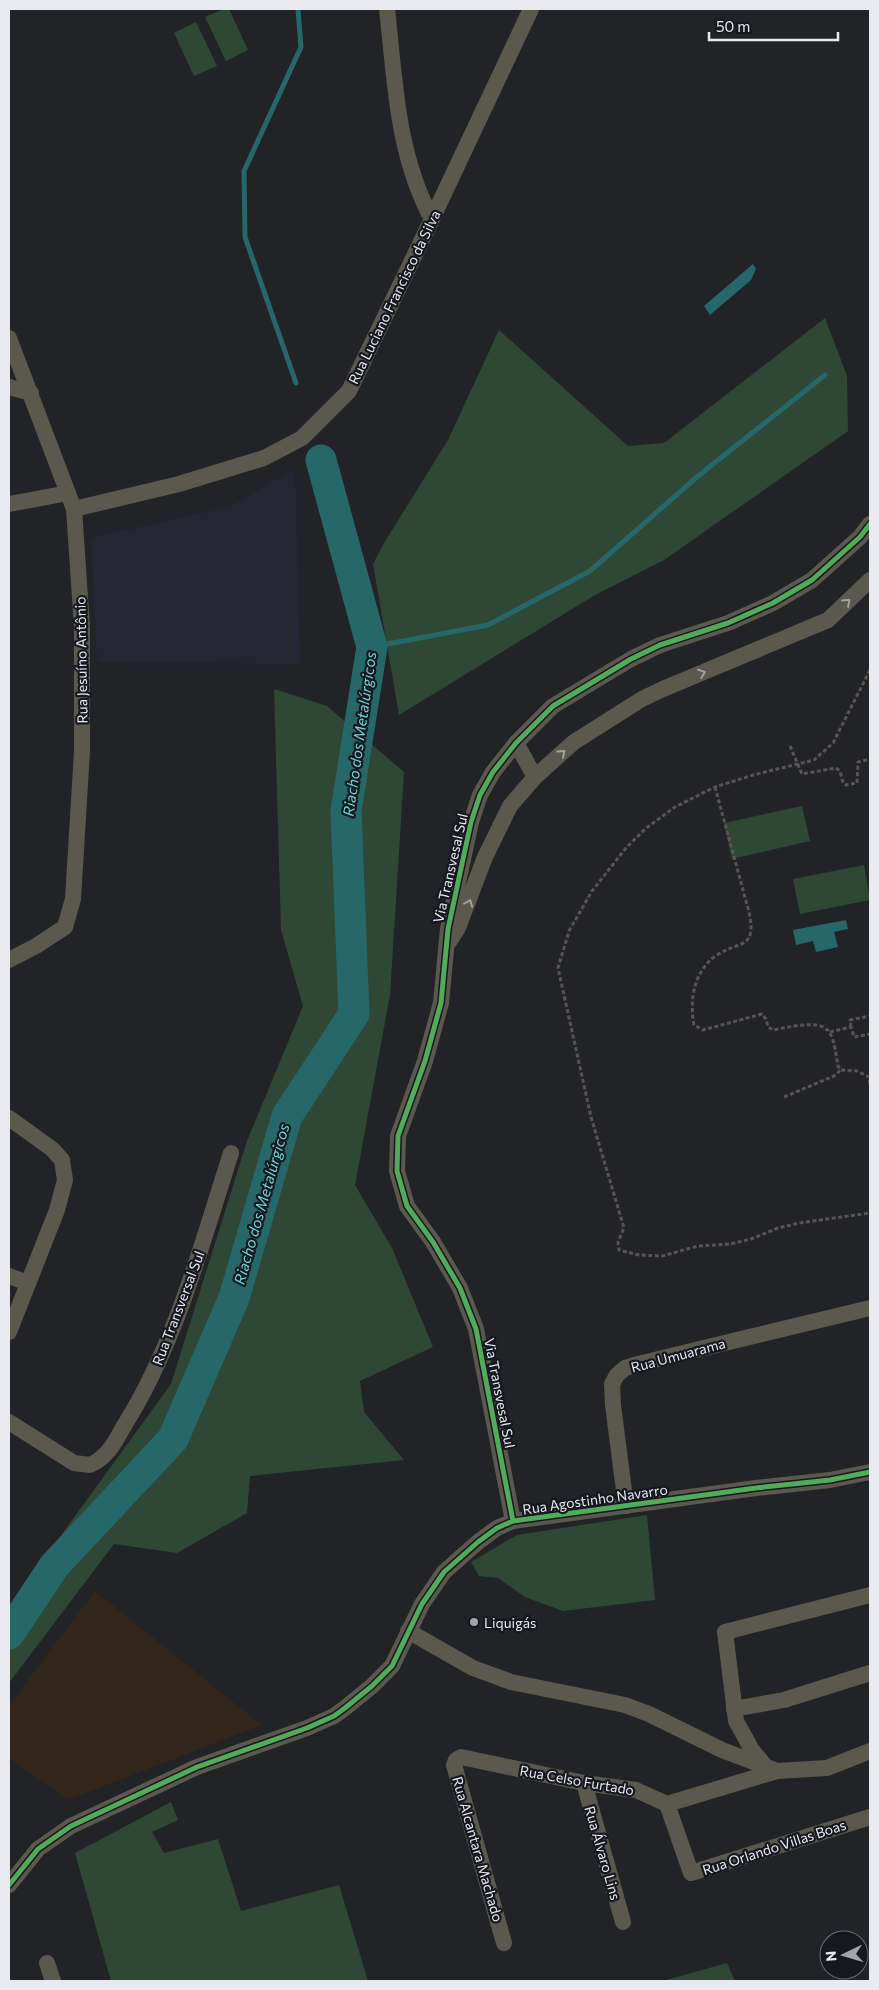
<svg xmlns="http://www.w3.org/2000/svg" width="879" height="1990" font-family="Commissioner,sans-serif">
<rect width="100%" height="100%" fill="#222327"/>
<path fill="#32261b" d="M95,1591L262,1725L68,1800L9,1758V1705Z"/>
<path fill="#242733" d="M295,469L300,664L97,662L91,538L229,507Z"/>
<g fill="#2f4836">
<path d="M224,9H229L248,50L226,61L205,17Z"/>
<path d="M196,22L217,66L194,76L174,33Z"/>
<path d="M825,318L847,376L848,431L664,560L595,595L399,715L373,564L384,543L448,440L499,330L628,446L664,443Z"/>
<path d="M274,689L327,706L404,772L390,995L355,1185L392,1248L433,1347L360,1381L364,1412L404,1460L250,1476L247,1513L177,1553L114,1544L9,1683V1607L171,1384L247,1141L303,1006L281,930Z"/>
<path d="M802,806L810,841L732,859L724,823Z"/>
<path d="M864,865L870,900L800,914L793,879Z"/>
<path d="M647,1515L655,1600L563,1611L525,1597L498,1578L479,1576L471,1562L517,1535Z"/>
<path d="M171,1802L178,1820L152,1832L164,1853L218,1839L241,1911L339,1885L368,1981H111L75,1853Z"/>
<path d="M727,1963L735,1981H663Z"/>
</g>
<g fill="#26676a">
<path d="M753,264L756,269L751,280L710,315L704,306Z"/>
<path d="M846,920L848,929L834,932L838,947L816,952L813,941L796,945L793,930Z"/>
</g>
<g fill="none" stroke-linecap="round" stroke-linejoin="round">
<g stroke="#26676a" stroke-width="5">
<path d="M296,383L245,237L244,171L301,47L298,9"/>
<path d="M372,647L488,625L590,571L698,476L825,375"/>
</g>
<path stroke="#26676a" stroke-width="31" d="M9,1634L54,1566L173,1439L234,1298L287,1116L354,1014L346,811L372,647L321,460"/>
<g stroke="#595651" stroke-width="3" stroke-dasharray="4 2.5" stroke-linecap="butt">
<path d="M870,670L833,743L814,760L753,775L715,787L675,807L645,829L626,848L592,891L569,931L558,968L591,1117L624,1228L618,1242L619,1250L639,1255L662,1256L698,1246L730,1244L751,1239L778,1228L799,1223L870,1213"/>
<path d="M790,746L802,774L836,768L840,771L843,783L846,785L857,783L858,762L870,759"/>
<path d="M715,787L749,912C757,950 740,940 717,955C694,970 689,1000 694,1025L703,1030L762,1014L766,1019L768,1027L773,1030C787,1028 820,1018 829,1032C835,1040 836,1056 838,1066L841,1070L857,1071L869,1077L870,1084"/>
<path d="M851,1027L850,1020L870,1016"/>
<path d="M830,1032L851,1027L854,1037L870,1034"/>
<path d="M784,1097L834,1076L841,1070"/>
</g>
<g stroke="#5b584e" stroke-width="16">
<path d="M387,9C395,81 397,155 432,219"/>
<path d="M9,338L74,509L82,627V751L73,899L65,927L36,946L9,960"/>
<path d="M9,387L31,393"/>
<path d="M9,504L68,493"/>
<path d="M74,509L179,484L264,458L302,438L349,391L432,219L531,9"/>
<path d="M516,743L535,777"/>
<path d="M449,942L458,928L485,857L510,806L535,777L574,742L642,699L663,689L828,620L870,580"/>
<path d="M9,1118L52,1149L62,1160L65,1180L57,1210L9,1332"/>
<path d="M9,1276L28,1283"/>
<path d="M9,1422L74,1463L90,1465C108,1457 115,1442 124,1426C176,1343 201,1246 231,1153"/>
<path d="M626,1506L613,1405L612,1384L617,1375L625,1368L638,1364L870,1308"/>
<path d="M513,1521L476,1329L460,1288L433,1242L407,1206L397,1171L398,1136L425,1061L441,1003L448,929L471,822L480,795L493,772L516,743L553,706L631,659L660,645L728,623L773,603L812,580L860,537L870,524"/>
<path d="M408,1631L473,1668L511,1682L625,1705L649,1714L722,1750L777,1771L827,1768L870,1751"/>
<path d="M734,1709L784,1700L870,1673"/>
<path d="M766,1767L752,1750L736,1721L725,1632L870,1595"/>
<path d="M584,1783L623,1922"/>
<path d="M667,1804L691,1873L870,1817"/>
<path d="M9,1885L38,1849L71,1826L197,1767L307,1728L334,1716L345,1708L372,1686L392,1666L422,1604L444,1572L478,1542L497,1528L513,1521L756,1488L830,1480L870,1472"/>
<path d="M504,1943L454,1765L456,1760L461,1757L584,1783L636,1790L667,1804L777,1771"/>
<path d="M47,1963L53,1981"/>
</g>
<defs>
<g id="cycleway">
<path d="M513,1521L476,1329L460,1288L433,1242L407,1206L397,1171L398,1136L425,1061L441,1003L448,929L471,822L480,795L493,772L516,743L553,706L631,659L660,645L728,623L773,603L812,580L860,537L870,524"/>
<path d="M9,1885L38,1849L71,1826L197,1767L307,1728L334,1716L345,1708L372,1686L392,1666L422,1604L444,1572L478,1542L497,1528L513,1521L756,1488L830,1480L870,1472"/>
</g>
</defs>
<use href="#cycleway" stroke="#161820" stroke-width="8"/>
<use href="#cycleway" stroke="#51ab58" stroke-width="5"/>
</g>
<defs><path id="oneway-chevron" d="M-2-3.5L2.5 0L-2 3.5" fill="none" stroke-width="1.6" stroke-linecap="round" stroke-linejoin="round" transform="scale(1.25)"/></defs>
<g stroke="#a2a19e">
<use href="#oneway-chevron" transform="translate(847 602) rotate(-43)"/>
<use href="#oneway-chevron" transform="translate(702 673) rotate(-21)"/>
<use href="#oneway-chevron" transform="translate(562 753) rotate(-42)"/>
<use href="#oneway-chevron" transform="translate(469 903) rotate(-69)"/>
</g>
<circle fill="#a3a4a9" stroke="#161820" stroke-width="2" cx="474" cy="1622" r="5"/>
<g text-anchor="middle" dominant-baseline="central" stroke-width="4.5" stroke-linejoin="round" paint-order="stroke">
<g font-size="14" fill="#e8eaef" stroke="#161820">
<text transform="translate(394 297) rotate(-64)">Rua Luciano Francisco da Silva</text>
<text transform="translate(81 660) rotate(-91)">Rua Jesuíno Antônio</text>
<text transform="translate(450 868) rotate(-77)">Via Transvesal Sul</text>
<text transform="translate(178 1308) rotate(-69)">Rua Transversal Sul</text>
<text transform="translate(678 1355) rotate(-15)">Rua Umuarama</text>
<text transform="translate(500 1393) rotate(79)">Via Transvesal Sul</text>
<text transform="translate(595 1499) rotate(-8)">Rua Agostinho Navarro</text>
<text transform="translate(577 1780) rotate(10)">Rua Celso Furtado</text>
<text transform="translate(774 1847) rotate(-18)">Rua Orlando Villas Boas</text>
<text transform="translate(478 1849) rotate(74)">Rua Alcantara Machado</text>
<text transform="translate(603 1853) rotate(74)">Rua Álvaro Lins</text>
</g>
<g font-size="14" fill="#e8eaef" stroke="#161820" text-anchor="start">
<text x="484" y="1622">Liquigás</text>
</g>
<g font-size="15" font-style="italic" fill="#6cd9dd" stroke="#161820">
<text transform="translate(359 734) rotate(-82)">Riacho dos Metalúrgicos</text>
<text transform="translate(261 1204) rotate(-74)">Riacho dos Metalúrgicos</text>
</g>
</g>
<rect width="879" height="1990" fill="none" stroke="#e8eaef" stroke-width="20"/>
<g transform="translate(844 1955) rotate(265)"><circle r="24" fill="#161820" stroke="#6a6c73"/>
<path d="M0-4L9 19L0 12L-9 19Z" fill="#a3a4a9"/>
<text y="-8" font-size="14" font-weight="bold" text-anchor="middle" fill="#e8eaef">N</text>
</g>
<path d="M709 32v8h129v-8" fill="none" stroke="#e8eaef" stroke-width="2.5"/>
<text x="716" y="32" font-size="15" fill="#e8eaef" stroke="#161820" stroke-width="4" paint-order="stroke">50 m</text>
</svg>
